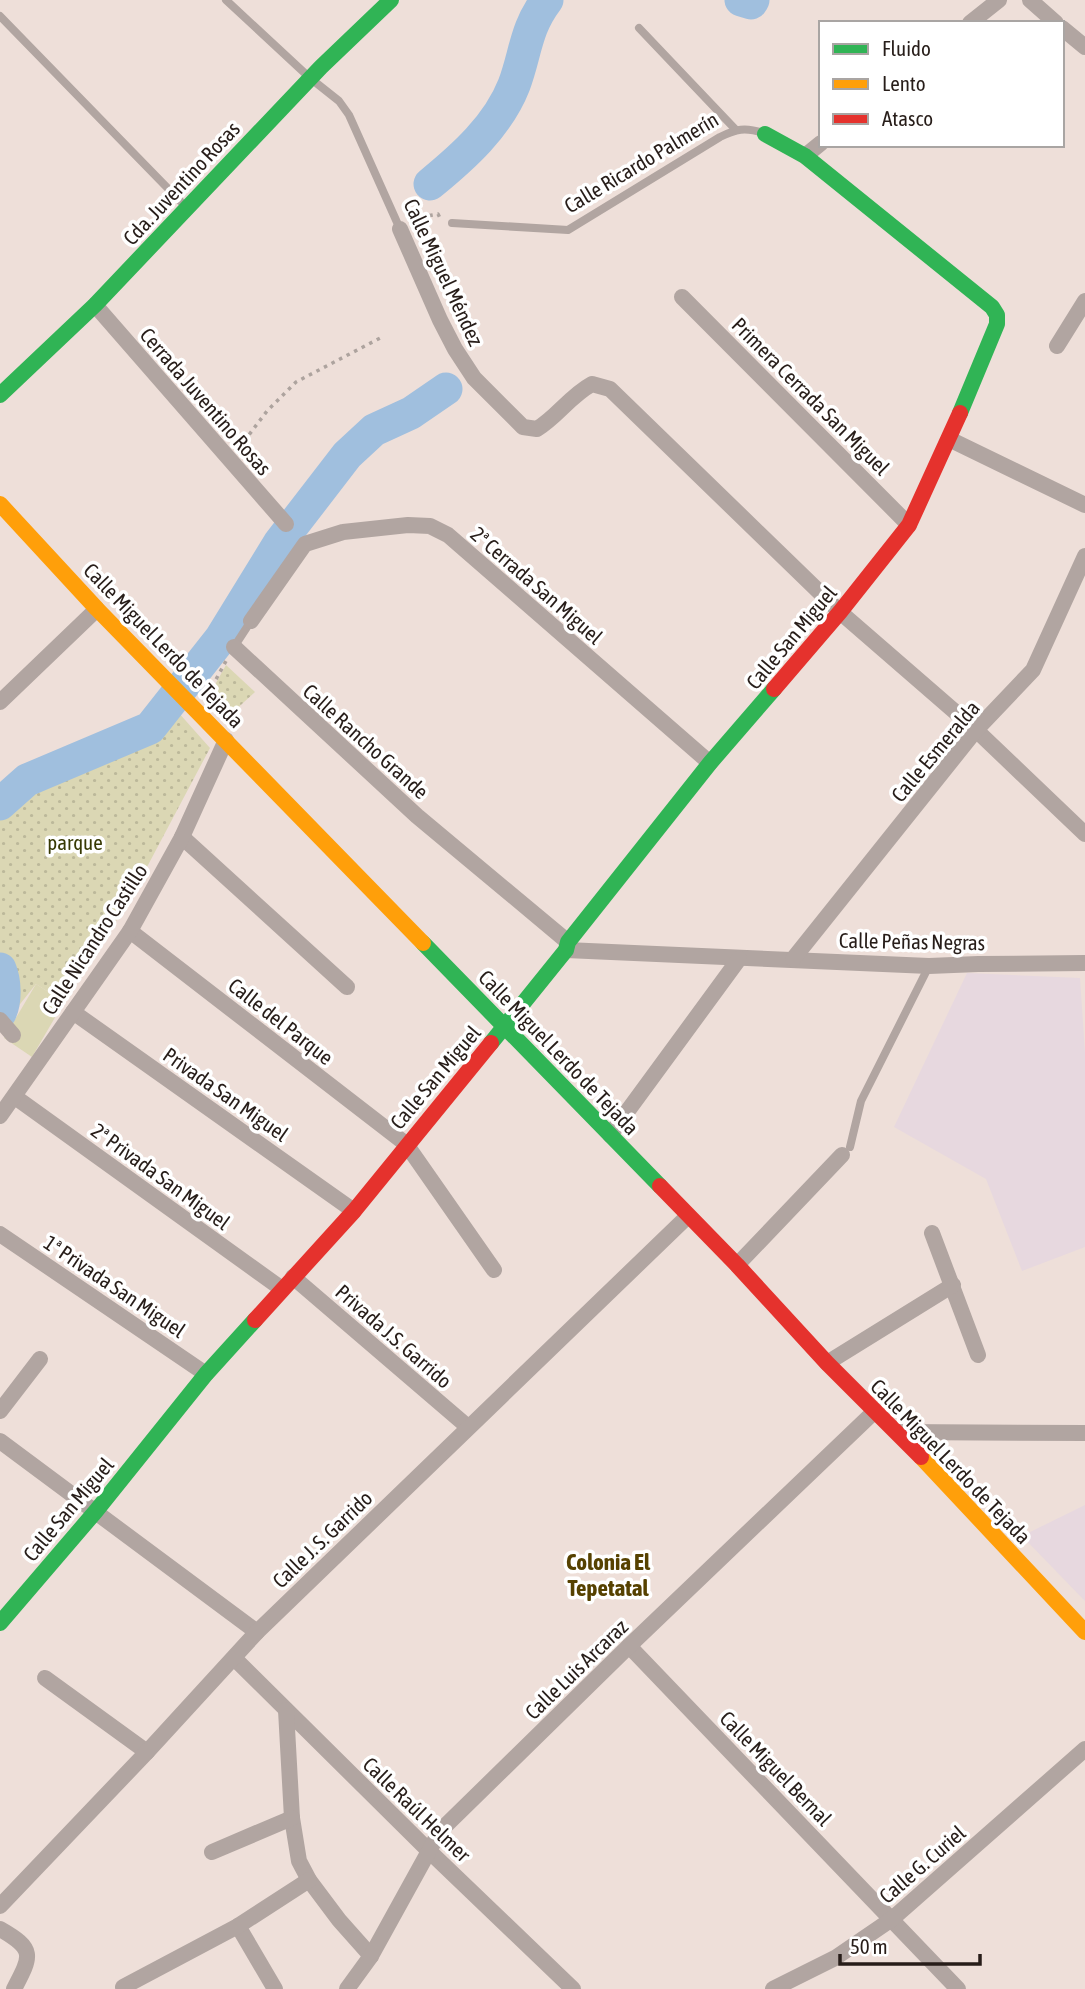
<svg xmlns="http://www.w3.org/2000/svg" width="1085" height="1989" font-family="'Asap Condensed',sans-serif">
<defs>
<pattern id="grass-dots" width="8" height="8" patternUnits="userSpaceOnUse" patternTransform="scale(1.75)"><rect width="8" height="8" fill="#dbd7b4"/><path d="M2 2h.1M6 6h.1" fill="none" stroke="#bcb89a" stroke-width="1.8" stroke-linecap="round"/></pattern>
</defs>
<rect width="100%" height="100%" fill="#eedfd9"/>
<g fill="#e7d8df">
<path d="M967,973L1080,978L1085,1053V1247L1022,1271L986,1179L894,1127Z"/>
<path d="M1085,1505V1601L1022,1536Z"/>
</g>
<g fill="url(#grass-dots)">
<path d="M226,665L255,692L231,714L211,692Z"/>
<path d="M170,703L210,748L129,901L64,1002L36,984L13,1013L4,1006L3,976L0,969V804L27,780L150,728Z"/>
</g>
<path fill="#dbd7b4" d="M36,984L64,1002L32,1057L4,1038Z"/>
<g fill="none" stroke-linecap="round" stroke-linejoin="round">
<g stroke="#a0bfde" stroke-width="33">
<path d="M741,0L751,3L753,0"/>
<path d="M430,184C463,157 498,126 514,85C526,53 525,29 547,0"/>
<path d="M0,804L27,780L150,728L221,638L280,542L347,455L374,430L411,413L446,389"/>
<path d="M0,969C5,981 6,1001 0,1013"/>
</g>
<g stroke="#ada39e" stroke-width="3.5" stroke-dasharray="3.5 5" stroke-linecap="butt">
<path d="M414,222L421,217L438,214L440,218"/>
<path d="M239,448L267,411L296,382L384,336"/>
<path d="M208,694L226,661"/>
</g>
<g stroke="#b1a5a1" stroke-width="8">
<path d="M226,0L310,78L339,101L349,115L400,229"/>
<path d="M0,16L186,207"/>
<path d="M639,28L736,130"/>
<path d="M452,223L568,230L720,137C736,129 745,127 763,133"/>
<path d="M234,647L251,621"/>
<path d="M850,1147L861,1101L929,966"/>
</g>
<g stroke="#b1a5a1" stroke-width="16">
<path d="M1030,0L1056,23"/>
<path d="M970,23L999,0"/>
<path d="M1062,28L1085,47"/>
<path d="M805,156L821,143"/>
<path d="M400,229L440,320L455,349L474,378L523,427L537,429C558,416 570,396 592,384L610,389L840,612L976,730L1085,834"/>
<path d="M682,297L909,525"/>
<path d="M95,305L286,524"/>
<path d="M1057,346L1085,301"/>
<path d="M949,439L1085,505"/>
<path d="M251,621L305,544L343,532L408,525L430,526L448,535L710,763"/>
<path d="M234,647L417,816L568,942"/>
<path d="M0,702L97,609"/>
<path d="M182,837L347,987"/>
<path d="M130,931L406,1144L494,1270"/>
<path d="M566,950L929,966L978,964L1085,963"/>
<path d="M793,959L976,730L1033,670L1085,556"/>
<path d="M73,1012L354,1211"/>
<path d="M0,1020L13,1035"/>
<path d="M15,1097L282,1289"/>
<path d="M0,1116L130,931L182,837L226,740"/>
<path d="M610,1135L739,959"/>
<path d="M932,1233L978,1355"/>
<path d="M0,1234L206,1374"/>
<path d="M737,1265L842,1155"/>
<path d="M293,1277L468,1427"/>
<path d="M827,1363L953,1285"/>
<path d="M0,1411L40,1359"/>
<path d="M898,1432L1085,1433"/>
<path d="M0,1441L257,1632"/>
<path d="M629,1646L958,1989"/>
<path d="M234,1658L428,1850L573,1989"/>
<path d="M45,1678L147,1752"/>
<path d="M286,1710L292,1818L299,1861L309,1880L339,1920L371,1956"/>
<path d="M212,1852L292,1818"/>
<path d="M0,1906L147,1752L257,1632L688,1216"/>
<path d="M238,1926L275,1989"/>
<path d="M0,1929C35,1949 32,1955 14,1989"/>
<path d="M123,1987L238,1926L309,1880"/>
<path d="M347,1989L371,1956L440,1831L629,1646L875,1411"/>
<path d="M773,1989L835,1958L892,1919L1085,1749"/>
</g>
<g stroke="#30b455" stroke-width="16">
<path d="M765,134L805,156L992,307L997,315V324L960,413"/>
<path d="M0,395L95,305L321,67L391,0"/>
<path d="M423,943L660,1186"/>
<path d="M491,1043L566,950L568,942L710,763L774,689"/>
<path d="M0,1623L96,1511L206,1374L255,1320"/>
</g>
<g stroke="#ff9f0a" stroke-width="16">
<path d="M0,504L97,609L423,943"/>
<path d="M921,1457L1085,1632"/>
</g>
<g stroke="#e5322d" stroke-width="16">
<path d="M774,689L840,612L909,525L960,413"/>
<path d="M660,1186L737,1265L827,1363L921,1457"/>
<path d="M255,1320L354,1211L491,1043"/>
</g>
</g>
<g text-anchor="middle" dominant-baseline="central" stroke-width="7" stroke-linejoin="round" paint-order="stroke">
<g font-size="21" fill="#271d19" stroke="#fff">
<text transform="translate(641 162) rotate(-31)">Calle Ricardo Palmerín</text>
<text transform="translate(181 183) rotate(-47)">Cda. Juventino Rosas</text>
<text transform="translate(444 272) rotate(65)">Calle Miguel Méndez</text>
<text transform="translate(811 396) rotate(45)">Primera Cerrada San Miguel</text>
<text transform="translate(206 401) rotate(49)">Cerrada Juventino Rosas</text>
<text transform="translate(537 585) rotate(41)">2ª Cerrada San Miguel</text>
<text transform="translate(791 637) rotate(-50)">Calle San Miguel</text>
<text transform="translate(164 645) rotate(46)">Calle Miguel Lerdo de Tejada</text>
<text transform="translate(366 741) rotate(42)">Calle Rancho Grande</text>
<text transform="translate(935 751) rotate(-50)">Calle Esmeralda</text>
<text transform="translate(94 939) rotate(-57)">Calle Nicandro Castillo</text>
<text transform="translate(912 941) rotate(1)">Calle Peñas Negras</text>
<text transform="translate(281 1021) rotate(38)">Calle del Parque</text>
<text transform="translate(559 1052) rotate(46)">Calle Miguel Lerdo de Tejada</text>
<text transform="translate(435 1077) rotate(-50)">Calle San Miguel</text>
<text transform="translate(226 1094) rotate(35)">Privada San Miguel</text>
<text transform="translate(161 1176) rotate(36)">2ª Privada San Miguel</text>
<text transform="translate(115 1286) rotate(34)">1ª Privada San Miguel</text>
<text transform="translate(394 1336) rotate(41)">Privada J.S. Garrido</text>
<text transform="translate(951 1461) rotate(46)">Calle Miguel Lerdo de Tejada</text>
<text transform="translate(68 1509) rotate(-50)">Calle San Miguel</text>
<text transform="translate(322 1539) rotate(-44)">Calle J. S. Garrido</text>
<text transform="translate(576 1669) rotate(-44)">Calle Luis Arcaraz</text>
<text transform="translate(776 1768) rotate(46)">Calle Miguel Bernal</text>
<text transform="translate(417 1809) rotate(44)">Calle Raúl Helmer</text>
<text transform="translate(922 1864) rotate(-41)">Calle G. Curiel</text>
</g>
<g font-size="21" fill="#373903" stroke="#fff">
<text x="75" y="842">parque</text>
</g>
<g font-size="23" font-weight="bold" fill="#564100" stroke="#fff">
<text x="608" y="1562">Colonia El<tspan x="608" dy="26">Tepetatal</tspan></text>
</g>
</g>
<rect x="819" y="21" width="245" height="126" fill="#ffffff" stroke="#a9a5a3" stroke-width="2"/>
<rect x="833" y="44" width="35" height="10" fill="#30b455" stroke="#a9a5a3" stroke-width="2"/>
<text x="882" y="56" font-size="21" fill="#271d19">Fluido</text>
<rect x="833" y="79" width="35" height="10" fill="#ff9f0a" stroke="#a9a5a3" stroke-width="2"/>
<text x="882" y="91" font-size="21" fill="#271d19">Lento</text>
<rect x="833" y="114" width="35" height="10" fill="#e5322d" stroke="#a9a5a3" stroke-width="2"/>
<text x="882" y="126" font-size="21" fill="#271d19">Atasco</text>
<path d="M840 1954v10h140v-10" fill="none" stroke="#271d19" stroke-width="3.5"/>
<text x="850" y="1954" font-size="21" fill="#271d19" stroke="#ffffff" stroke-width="5" paint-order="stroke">50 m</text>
</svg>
